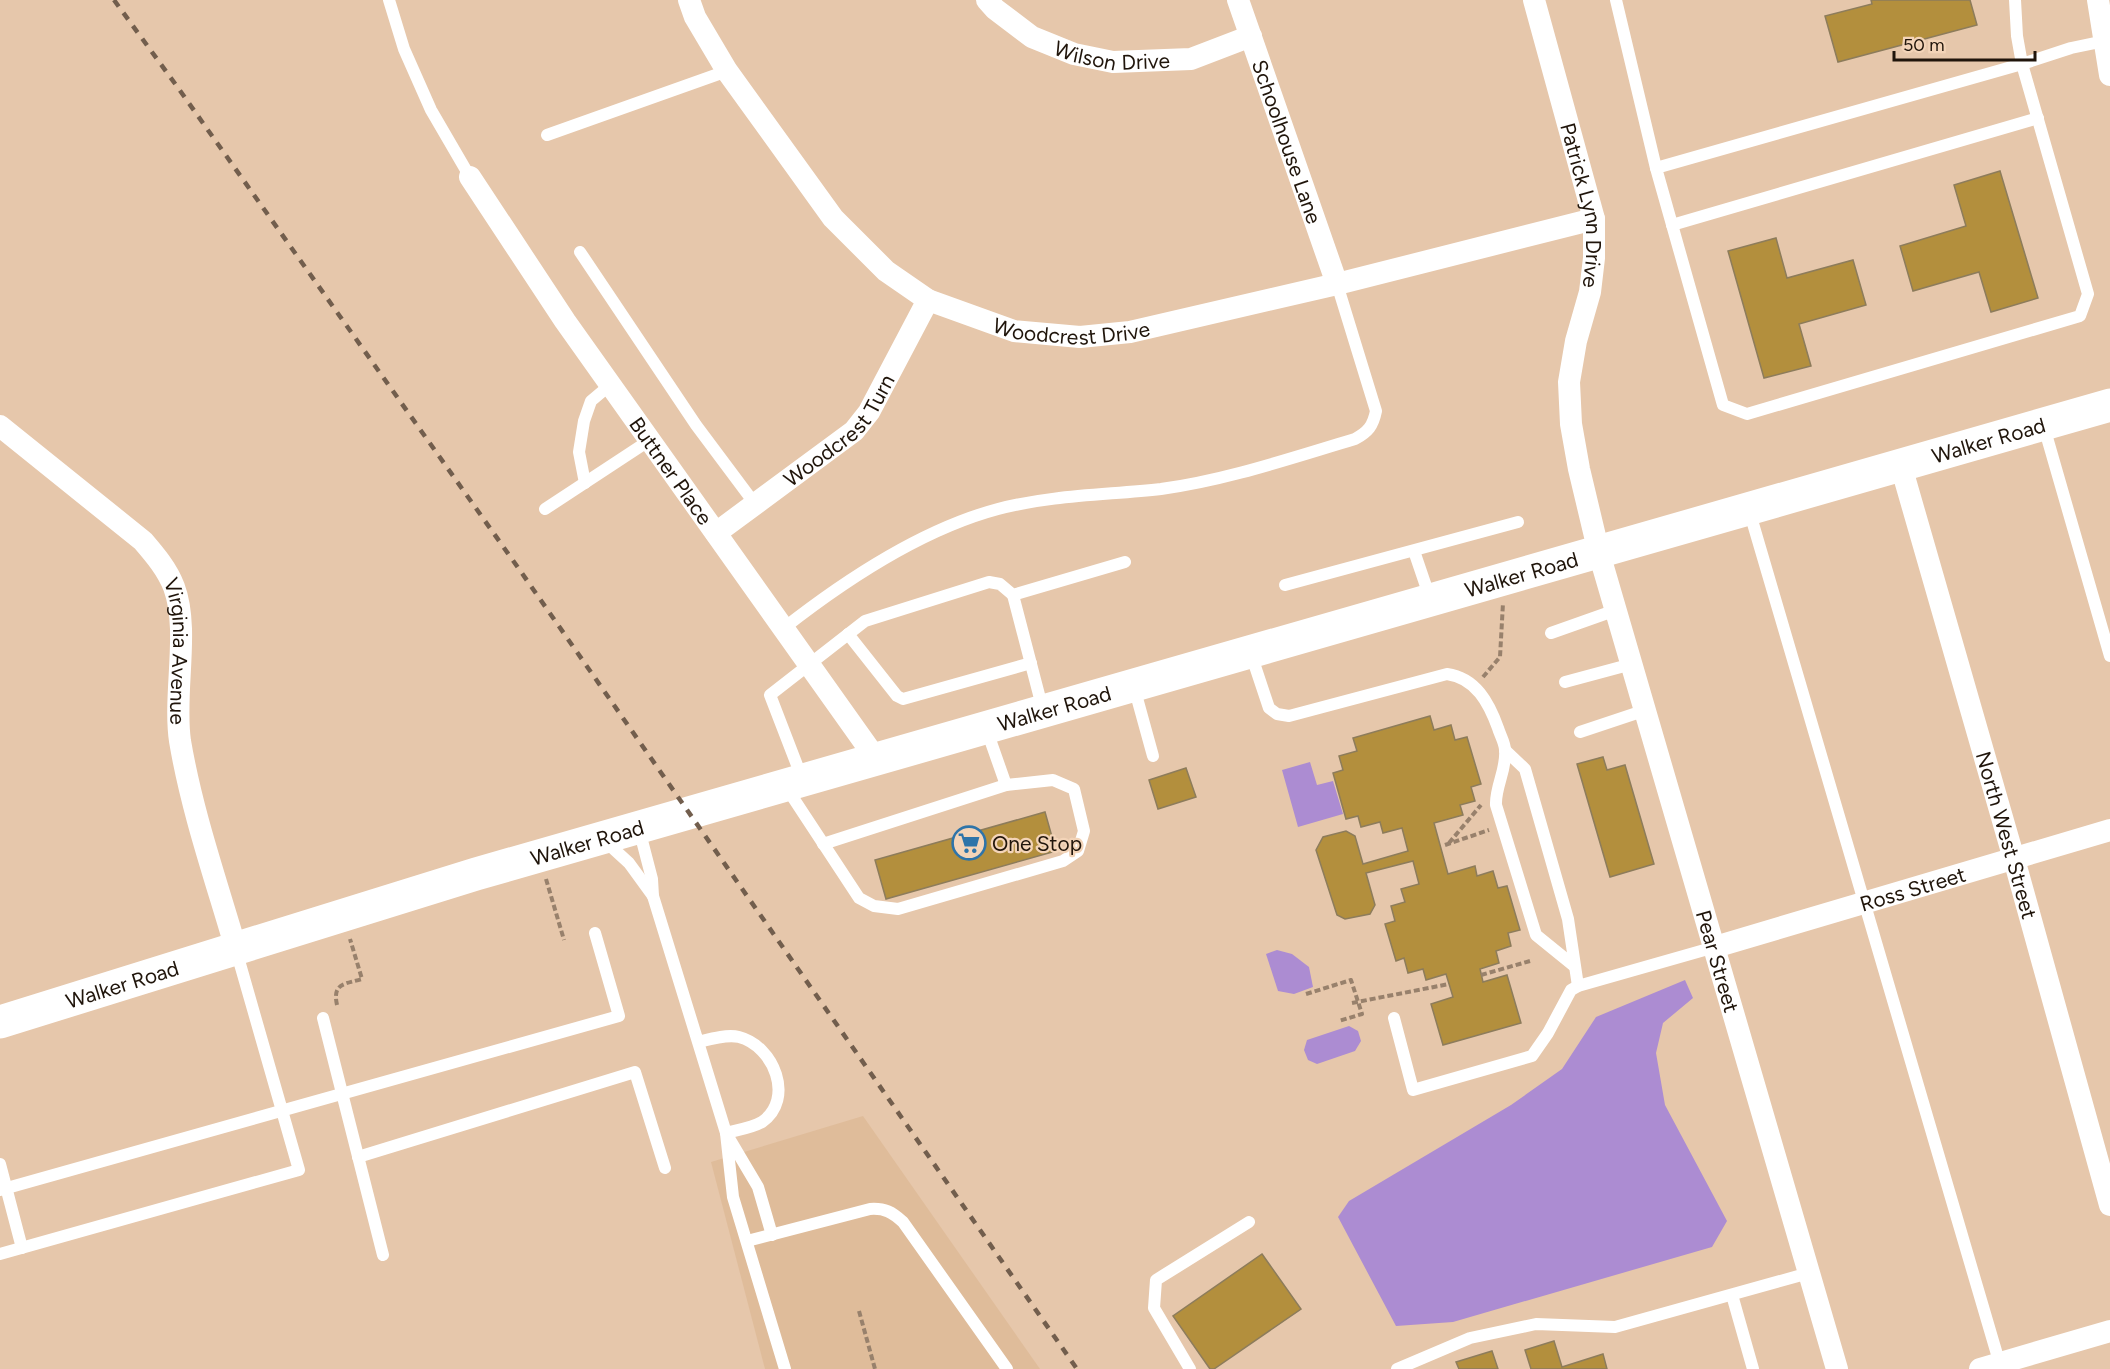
<svg xmlns="http://www.w3.org/2000/svg" width="2110" height="1369" font-family="Figtree,sans-serif">
<rect width="100%" height="100%" fill="#e6c7ab"/>
<path fill="#dfbc9a" d="M863,1116L1040,1369H765L711,1162Z"/>
<g fill="#ac8cd2">
<path d="M1310,762L1317,785L1333,781L1343,814L1298,827L1282,770Z"/>
<path d="M1277,950L1292,954L1309,967L1313,987L1294,994L1278,991L1266,954Z"/>
<path d="M1685,980L1693,998L1663,1023L1656,1053L1665,1105L1727,1221L1712,1247L1453,1322L1396,1326L1338,1217L1349,1201L1511,1105L1562,1069L1596,1017Z"/>
<path d="M1349,1026L1358,1031L1361,1041L1355,1051L1317,1064L1308,1060L1304,1050L1307,1040Z"/>
</g>
<g fill="#b38f3d" stroke="#8d7c5b" stroke-width="1.5">
<path d="M1871,0H1970L1977,25L1838,62L1825,16L1872,4Z"/>
<path d="M2000,171L2038,298L1991,312L1979,272L1913,291L1900,246L1966,226L1954,185Z"/>
<path d="M1776,238L1787,278L1853,260L1866,305L1799,324L1811,366L1764,378L1728,251Z"/>
<path d="M1430,716L1434,730L1451,725L1455,740L1467,737L1481,784L1471,787L1475,801L1460,805L1463,815L1434,823L1448,874L1475,866L1477,876L1493,871L1498,888L1507,886L1520,930L1508,933L1511,946L1496,951L1499,963L1480,969L1483,982L1507,975L1521,1023L1443,1045L1431,1004L1453,997L1446,974L1426,980L1423,969L1408,973L1404,958L1396,961L1385,924L1395,921L1391,906L1405,902L1401,889L1419,884L1413,861L1366,873L1375,905L1370,914L1345,919L1337,915L1316,850L1323,837L1346,831L1355,836L1363,864L1408,851L1402,828L1383,833L1380,822L1361,827L1358,816L1346,819L1333,773L1343,770L1339,756L1357,751L1353,738Z"/>
<path d="M1603,757L1607,770L1625,765L1654,864L1610,877L1577,764Z"/>
<path d="M1186,768L1196,797L1158,809L1149,780Z"/>
<path d="M1045,812L1056,851L886,899L875,860Z"/>
<path d="M1262,1254L1301,1309L1214,1369H1210L1173,1316Z"/>
<path d="M1554,1341L1562,1367L1603,1354L1607,1369H1531L1525,1350Z"/>
<path d="M1492,1351L1498,1369H1459L1456,1362Z"/>
</g>
<g fill="none" stroke-linecap="round" stroke-linejoin="round">
<g stroke="#98816c" stroke-width="4" stroke-dasharray="6 3" stroke-linecap="butt">
<path d="M1483,677L1500,657L1503,603"/>
<path d="M1449,843L1481,805"/>
<path d="M1445,845L1489,830"/>
<path d="M546,879L564,940"/>
<path d="M1481,975L1530,961"/>
<path d="M1306,994L1351,980L1362,1014L1339,1021"/>
<path d="M1352,1003L1449,984"/>
<path d="M337,1005C332,983 345,984 362,979L350,939"/>
<path d="M859,1311L875,1369"/>
</g>
<g stroke="#fff" stroke-width="12">
<path d="M389,0L404,49L431,110L470,177"/>
<path d="M1616,0L1656,168"/>
<path d="M2015,0L2017,36L2022,64L2088,294L2080,316L1747,414L1723,405L1656,168L2022,64L2071,48L2109,40"/>
<path d="M547,135L727,71"/>
<path d="M1672,225L2038,118"/>
<path d="M580,252L696,425L755,504"/>
<path d="M2044,427L2110,656"/>
<path d="M585,483L579,452L584,421L591,401L610,385"/>
<path d="M545,509L650,440"/>
<path d="M1749,510L2001,1368"/>
<path d="M1414,551L1430,598"/>
<path d="M1285,585L1518,522"/>
<path d="M1013,595L1043,710"/>
<path d="M784,628C844,581 923,529 998,509C1051,495 1107,495 1161,489C1227,480 1291,458 1355,439C1368,432 1373,426 1376,411L1337,284"/>
<path d="M1551,633L1616,610"/>
<path d="M848,634L897,696L903,699L1031,663"/>
<path d="M1251,654L1269,708L1277,714L1289,716L1447,674C1476,678 1489,703 1498,728C1500,735 1505,743 1505,750C1507,769 1495,787 1496,805L1536,935L1573,965"/>
<path d="M1565,682L1632,664"/>
<path d="M1134,687L1153,756"/>
<path d="M1580,732L1646,710"/>
<path d="M1505,750L1525,769L1568,919L1578,986"/>
<path d="M802,778L770,695L865,621L989,582L1000,584L1013,595L1125,562"/>
<path d="M786,787L859,898L874,906L898,909L1063,861L1078,851L1084,831L1074,789L1053,780L1006,785L986,728"/>
<path d="M639,829L652,879L653,896L726,1133C737,1130 752,1128 762,1122C795,1099 774,1046 739,1037C727,1034 710,1039 698,1042"/>
<path d="M605,841L629,863L653,896"/>
<path d="M823,844L1006,785"/>
<path d="M323,1018L383,1255"/>
<path d="M1394,1018L1413,1090L1532,1056L1548,1033L1571,990L1578,986L1715,947"/>
<path d="M358,1157L635,1072L665,1168"/>
<path d="M0,1164L22,1248"/>
<path d="M0,1190L619,1016L595,933"/>
<path d="M772,1235L758,1187L726,1133L733,1197L785,1369"/>
<path d="M747,1241L870,1209C885,1208 892,1212 903,1222L1007,1369"/>
<path d="M0,1254L299,1170L236,950"/>
<path d="M1732,1295L1753,1369"/>
<path d="M1190,1369L1154,1308L1156,1280L1249,1222"/>
<path d="M1397,1369L1470,1338L1536,1324L1615,1327L1809,1273"/>
</g>
<g stroke="#fff" stroke-width="22">
<path id="s1" d="M689,0L695,17L727,71L833,218L886,271L928,300L1014,331L1080,337L1130,332L1337,284L1594,219"/>
<path id="s2" d="M987,0L995,9L1032,37L1074,54L1113,62L1191,59L1251,36"/>
<path id="s3" d="M1238,0L1337,284"/>
<path id="s4" d="M1534,0L1594,219V258L1590,292L1576,341L1569,382L1571,424L1579,469L1599,553L1837,1369"/>
<path d="M2098,0L2110,75"/>
<path id="s5" d="M470,177L565,321L877,760"/>
<path id="s6" d="M0,426L143,541C155,555 167,569 174,587C190,630 173,693 180,741C192,812 216,880 236,949"/>
<path id="s7" d="M1901,466L2014,859L2110,1205"/>
<path id="s8" d="M716,533L854,431L869,412L928,300"/>
<path id="s9" d="M1715,947L2110,830"/>
<path d="M1980,1369L2110,1331"/>
</g>
<path stroke="#fff" stroke-width="33" id="s10" d="M0,1022L476,874L2110,405"/>
<path stroke="#725e4d" stroke-width="4.5" stroke-dasharray="8 8" stroke-linecap="butt" d="M114,0L176,85L519,569L1077,1369"/>
</g>
<defs>
<symbol id="supermarket-ring" viewBox="-11 -11 22 22"><circle r="9.5" fill="#f3d4b8" stroke="#2e74a9" stroke-width="1.5"/><path d="M-6-5.5h2.5l.6 2H6L4.5 2H-2.5L-4.4-4H-6ZM-1.5 3.2a1.3 1.3 0 1 0 .1 0ZM3 3.2a1.3 1.3 0 1 0 .1 0Z" fill="#2e74a9"/></symbol>
</defs>
<g fill-rule="evenodd">
<use href="#supermarket-ring" x="950" y="824" width="38" height="38"/>
</g>
<g text-anchor="middle" dominant-baseline="central" stroke-width="4.5" stroke-linejoin="round" paint-order="stroke">
<g font-size="21" fill="#20150b" stroke="#f3d4b8">
<text stroke="none"><textPath href="#s2" startOffset="142">Wilson Drive</textPath></text>
<text stroke="none"><textPath href="#s3" startOffset="150">Schoolhouse Lane</textPath></text>
<text stroke="none"><textPath href="#s4" startOffset="212">Patrick Lynn Drive</textPath></text>
<text stroke="none"><textPath href="#s1" startOffset="537">Woodcrest Drive</textPath></text>
<text stroke="none"><textPath href="#s8" startOffset="162">Woodcrest Turn</textPath></text>
<text stroke="none"><textPath href="#s10" startOffset="2072">Walker Road</textPath></text>
<text stroke="none"><textPath href="#s5" startOffset="356">Buttner Place</textPath></text>
<text stroke="none"><textPath href="#s10" startOffset="1586">Walker Road</textPath></text>
<text stroke="none"><textPath href="#s6" startOffset="304">Virginia Avenue</textPath></text>
<text stroke="none"><textPath href="#s10" startOffset="1100">Walker Road</textPath></text>
<text stroke="none"><textPath href="#s7" startOffset="384">North West Street</textPath></text>
<text stroke="none"><textPath href="#s10" startOffset="614">Walker Road</textPath></text>
<text stroke="none"><textPath href="#s9" startOffset="206">Ross Street</textPath></text>
<text stroke="none"><textPath href="#s4" startOffset="992">Pear Street</textPath></text>
<text stroke="none"><textPath href="#s10" startOffset="128">Walker Road</textPath></text>
</g>
<g font-size="21" fill="#20150b" stroke="#f3d4b8" text-anchor="start">
<text x="992" y="843">One Stop</text>
</g>
</g>
<path d="M1894 51v9h141v-9" fill="none" stroke="#20150b" stroke-width="3"/>
<text x="1903" y="51" font-size="18" fill="#20150b" stroke="#f3d4b8" stroke-width="4.5" paint-order="stroke">50 m</text>
</svg>
